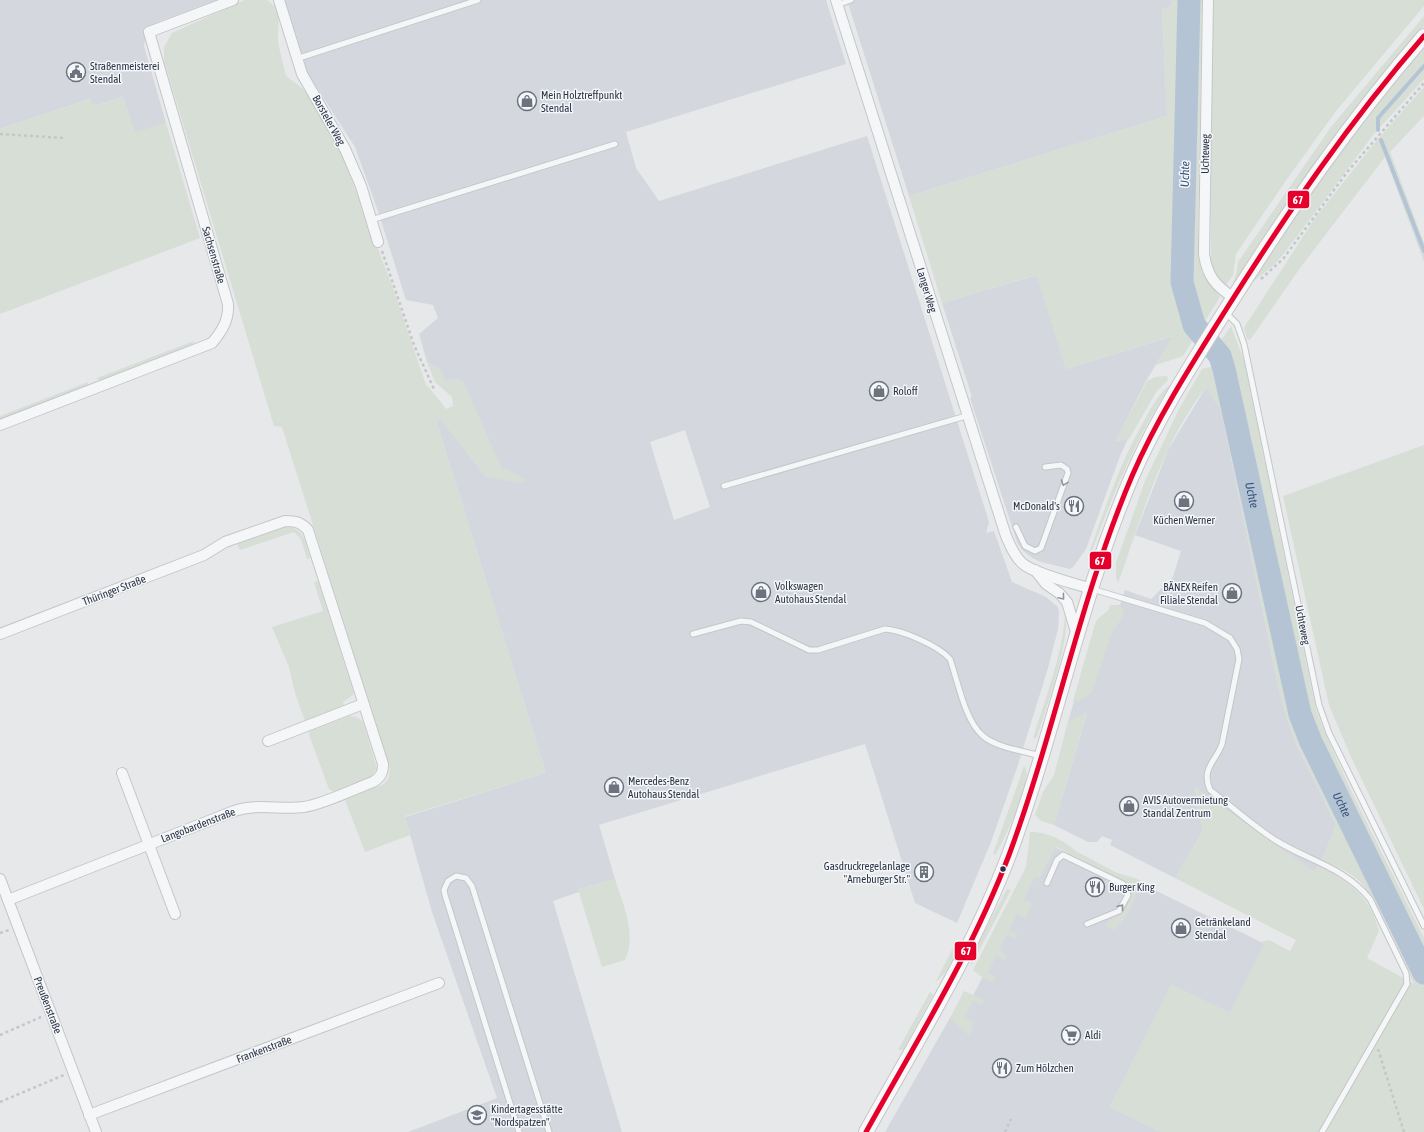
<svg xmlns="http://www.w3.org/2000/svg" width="1424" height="1132" font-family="'Asap Condensed',sans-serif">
<rect width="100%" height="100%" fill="#e6e8ea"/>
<g fill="#d4d7dd" fill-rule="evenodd">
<path d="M0,0H216L155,23L151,29L145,40L144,46L166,123L135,133L123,97L93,106L90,99L0,129Z"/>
<path d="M285,0H826L846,64L626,132L636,168L659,201L867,136L989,522L986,533L994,531L1012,582L1046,597L1058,607L1059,612L1058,629L1048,668L1018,765L991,842L957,923L915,903L865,744L599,825L615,879L578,889L579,892L553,901L622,1132H408L497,1098L432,912L405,817L546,773L436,420L441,419L486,477L502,470L462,380L453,379L445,382L440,369L427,362L419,334L438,318L433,305L406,300L378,211L355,147L308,74ZM685,430L710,507L674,520L650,442Z"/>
<path d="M847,0H1171V7L1162,9L1167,116L909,196Z"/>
<path d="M1037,275L1066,369L1173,336L1146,381L1116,441L1128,439L1120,456L1086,549L1073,567L1070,569L1041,562L1032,558L1022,550L1017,542L970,398L972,397L942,303Z"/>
<path d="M1206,387L1221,410L1280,695L1294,740L1336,825L1322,860L1314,872L1195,788L1203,831L1175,878L1110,845L1112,840L1102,836L1097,842H1088L1054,825L1087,713L1068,722L1098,619L1109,610V606L1120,605L1125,590L1151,599L1173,577L1181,551L1135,535L1168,450Z"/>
<path d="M1046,843L1135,886L1138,882L1265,944L1230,1013L1171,985L1110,1107L1161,1132H885L950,1018L959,1023L1018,908Z"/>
</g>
<g fill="#d6ded6">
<path d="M245,0H267C284,11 277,25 278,41C280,53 283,64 286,76L307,92L338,144L394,291L427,388V385L446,409L453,406L452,397L435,382L427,362L440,369L445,382L453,379L462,380L502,469H507L527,480L519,483L486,477L441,419L436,420L546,773L405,816L410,835L365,852L345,800L384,784L389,777L390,769L282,427L274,426L164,61V47L172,33Z"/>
<path d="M1171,0H1202L1198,231L1202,267L1206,278L1220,297L1183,356L1156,365L1172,336L1066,369L1036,275L942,303L909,196L1167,116L1162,9L1171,7Z"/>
<path d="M1213,0H1424V6L1336,111L1287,179L1236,254L1233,275L1226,285L1219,281L1209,263L1211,258L1210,112Z"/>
<path d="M1424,16V26C1352,106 1291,195 1232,286L1236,275L1238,262L1331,127Z"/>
<path d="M1424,47V79L1374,134L1285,252L1275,264L1254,281L1252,280C1306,200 1360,120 1424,47Z"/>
<path d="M1424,87V116L1390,152L1424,243V262L1385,157L1300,268L1250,340L1247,339L1244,328L1315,218L1377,140Z"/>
<path d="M123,97L135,132L166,123L200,238L0,314V129L91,99L93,106Z"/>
<path d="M1231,326L1244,361L1316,710L1324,731L1355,799L1424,938V1132H1161L1110,1107L1171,984L1230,1013L1264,944L1261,942L1269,940L1290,951L1296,940L1175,878L1203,831L1195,787L1314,872L1319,865C1350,883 1369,894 1379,931L1367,958L1414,984C1404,961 1375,893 1357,879C1346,870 1334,866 1322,860L1336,825L1294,740L1280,695L1221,410L1206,387C1162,444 1142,516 1118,583L1116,578V563L1145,481L1179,409L1202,369L1216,366L1210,356Z"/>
<path d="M194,341L193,345L100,381L97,378Z"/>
<path d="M1167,376L1168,380L1156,392L1129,439L1116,441L1147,381L1155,377Z"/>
<path d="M88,382V385L0,419V416Z"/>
<path d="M1171,384C1135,440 1113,494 1090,556H1088C1104,511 1119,465 1143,423C1151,408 1158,394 1171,384Z"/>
<path d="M1424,445V909L1352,759L1329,705L1283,496Z"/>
<path d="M286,527C304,527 306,544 310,558L307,559L301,539L294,532L240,550L237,544Z"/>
<path d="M318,581L354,694L343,702L344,706L305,721L295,693L289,667L272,627L323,611L314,582Z"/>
<path d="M1113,605L1120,606L1123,609L1124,615L1112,633L1092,693L1077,702L1073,701L1095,624L1098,619L1109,610V606Z"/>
<path d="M1065,608C1073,633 1046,709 1037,737L1033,739C1044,701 1066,647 1065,608Z"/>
<path d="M1087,712L1054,825L1042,821L1035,815L1043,792L1054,775L1068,722Z"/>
<path d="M349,716L357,717L363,722L377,769L370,778L334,792L329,789L309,735L310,731Z"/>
<path d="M1024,766C1036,778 1003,841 995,855L993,854Z"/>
<path d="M1030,832C1044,831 1065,840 1074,850L1115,872L1140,880C1136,898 1128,919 1113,930L1106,925C1109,919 1113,919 1118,916C1131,909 1134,891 1124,881L1056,847L1039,879L1035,877L1024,899L1032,904L1026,918L1017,914L1009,930L1018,934L1015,939L1007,935L999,950L1007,955L1005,960L996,956L988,973L996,977L994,981H987L973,970L1026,867Z"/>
<path d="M615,879C623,905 637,934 625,960L602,967L578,889Z"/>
<path d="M1007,889L1011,890L971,966V956Z"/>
<path d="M956,942L959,946L946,972L935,983Z"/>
<path d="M964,991L984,1000L982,1005L973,1001L965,1017L974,1022L971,1027L973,1028L969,1035L962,1030L950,1018Z"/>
<path d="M930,992L933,995L903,1050H898Z"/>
</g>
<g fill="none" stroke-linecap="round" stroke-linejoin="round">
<g stroke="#b4c4d5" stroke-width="4">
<path d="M1378,130V118L1424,66"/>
<path d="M1381,140L1424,251"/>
</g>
<path stroke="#b4c4d5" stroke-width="23" id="s1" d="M1189,0L1182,282L1194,325L1220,356L1224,369L1300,714L1311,742L1424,973"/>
<defs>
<g id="lane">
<path d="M837,5L851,0"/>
<path d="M296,59L478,0"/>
<path d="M371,220L615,144"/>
<path d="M1226,313L1237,324L1244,344L1319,705L1329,733L1424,926"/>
<path d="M724,486L966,416"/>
<path d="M1016,527L1025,546L1035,551L1041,548L1068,473L1067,469L1061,465L1045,467"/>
<path d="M1092,589L1205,623L1230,638L1237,649L1239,659L1222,744C1215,763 1201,768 1210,790C1231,806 1252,825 1275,840C1309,861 1344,867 1370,899L1406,973L1407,984L1322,1132"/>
<path d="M693,634L741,621L751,622L809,650H818L885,629C902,630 939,646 950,659C958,682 965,721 983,736C997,748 1024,751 1041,756"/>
<path d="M1047,883L1057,860L1063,855L1123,884L1128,895L1119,911L1087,924"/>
<path d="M519,1132L445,895L444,890L448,881L456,876L466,878L472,886L549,1132"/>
</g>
<g id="street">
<path d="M279,0L302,74L345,149L361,186L378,242"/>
<path d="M836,0L1006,536C1010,545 1014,556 1022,563C1034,574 1074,583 1091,589"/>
<path d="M1208,0L1204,254C1207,275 1215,286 1233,297"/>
<path d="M0,425L212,343C222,331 229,320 228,304L149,32L233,0"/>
<path d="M1035,570L1046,584L1059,593L1067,602L1077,635"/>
<path d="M0,634L204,555L225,542L285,521C295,521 301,522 308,530L383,764C383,773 381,777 373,782C354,789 324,804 304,807C281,810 257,803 234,811L8,900"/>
<path d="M268,741L363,704"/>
<path d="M122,773L175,914"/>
<path d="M0,879L96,1132"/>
<path d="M89,1115L439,983"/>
</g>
<path id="secondary" d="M866,1132C916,1042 972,952 1009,855C1055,731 1080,598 1132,476C1157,418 1193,362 1227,308C1287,213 1350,121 1424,36"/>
</defs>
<use href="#lane" stroke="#c4c6c8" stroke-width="7"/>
<use href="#street" stroke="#c4c6c8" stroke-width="12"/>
<use href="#secondary" stroke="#c4c6c8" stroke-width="16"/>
<g stroke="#c5c6ca" stroke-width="2.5" stroke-dasharray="3 3" stroke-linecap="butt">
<path d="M0,134L64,138"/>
<path d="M382,251L414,345L434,389"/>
<path d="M1261,279L1283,259L1348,171L1424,83"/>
<path d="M0,933L9,930"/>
<path d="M0,1035L41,1017"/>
<path d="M1378,1049L1404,1132"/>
<path d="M0,1102L64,1075"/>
<path d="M1005,1132L1011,1119"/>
</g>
<use href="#lane" stroke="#f5f6f7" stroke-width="5"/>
<use href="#street" stroke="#f5f6f7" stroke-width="10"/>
<use href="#secondary" stroke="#f8f8f8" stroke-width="14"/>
<defs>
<path id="bus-1" d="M866,1132C916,1042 972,952 1009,855C1055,731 1080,598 1132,476C1157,418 1193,362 1227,308C1287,213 1350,121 1424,36"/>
</defs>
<use href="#bus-1" stroke="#f4f6f9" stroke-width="8"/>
<use href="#bus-1" stroke="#e4002b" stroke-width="5"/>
</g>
<defs><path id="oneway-chevron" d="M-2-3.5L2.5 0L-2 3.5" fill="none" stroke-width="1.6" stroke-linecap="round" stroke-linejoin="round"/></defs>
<g stroke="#90959e">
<use href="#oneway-chevron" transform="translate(1064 483) rotate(110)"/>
<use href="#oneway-chevron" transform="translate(1062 597) rotate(50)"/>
<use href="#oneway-chevron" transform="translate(1121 907) rotate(-52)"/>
</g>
<defs>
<symbol id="civic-ring" viewBox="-11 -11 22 22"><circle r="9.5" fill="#f4f6f9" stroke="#6c737f" stroke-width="1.5"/><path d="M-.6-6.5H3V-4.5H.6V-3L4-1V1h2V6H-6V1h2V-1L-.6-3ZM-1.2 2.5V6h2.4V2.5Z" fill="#6c737f"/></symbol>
<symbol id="shop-ring" viewBox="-11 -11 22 22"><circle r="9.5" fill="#f4f6f9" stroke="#6c737f" stroke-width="1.5"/><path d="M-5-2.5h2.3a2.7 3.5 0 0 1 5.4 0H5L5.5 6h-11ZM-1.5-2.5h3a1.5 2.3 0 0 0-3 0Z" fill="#6c737f"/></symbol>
<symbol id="restaurant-ring" viewBox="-11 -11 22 22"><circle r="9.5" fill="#f4f6f9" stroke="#6c737f" stroke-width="1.5"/><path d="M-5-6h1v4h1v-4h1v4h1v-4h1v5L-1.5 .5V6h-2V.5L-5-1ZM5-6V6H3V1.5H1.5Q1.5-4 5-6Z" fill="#6c737f"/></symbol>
<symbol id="building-ring" viewBox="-11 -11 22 22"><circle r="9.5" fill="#f4f6f9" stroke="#6c737f" stroke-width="1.5"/><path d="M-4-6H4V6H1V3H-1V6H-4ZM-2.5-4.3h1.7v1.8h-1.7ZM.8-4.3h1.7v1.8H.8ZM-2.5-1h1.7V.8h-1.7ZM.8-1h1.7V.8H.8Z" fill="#6c737f"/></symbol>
<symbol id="supermarket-ring" viewBox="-11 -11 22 22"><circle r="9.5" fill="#f4f6f9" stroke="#6c737f" stroke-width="1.5"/><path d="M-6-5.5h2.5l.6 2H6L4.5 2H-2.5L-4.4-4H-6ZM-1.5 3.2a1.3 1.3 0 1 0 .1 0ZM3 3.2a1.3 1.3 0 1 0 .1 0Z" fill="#6c737f"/></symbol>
<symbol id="school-ring" viewBox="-11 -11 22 22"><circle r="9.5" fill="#f4f6f9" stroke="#6c737f" stroke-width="1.5"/><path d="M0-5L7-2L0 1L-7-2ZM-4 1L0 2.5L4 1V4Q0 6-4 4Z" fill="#6c737f"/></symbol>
</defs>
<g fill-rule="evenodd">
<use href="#civic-ring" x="65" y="61" width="22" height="22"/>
<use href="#shop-ring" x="516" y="90" width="22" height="22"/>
<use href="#shop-ring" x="868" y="380" width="22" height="22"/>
<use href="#shop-ring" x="1173" y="490" width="22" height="22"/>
<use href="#restaurant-ring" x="1063" y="495" width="22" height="22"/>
<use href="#shop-ring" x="750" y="581" width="22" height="22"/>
<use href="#shop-ring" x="1221" y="582" width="22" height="22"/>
<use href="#shop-ring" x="603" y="776" width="22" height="22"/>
<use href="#shop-ring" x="1118" y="795" width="22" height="22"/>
<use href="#building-ring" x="913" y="861" width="22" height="22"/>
<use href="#restaurant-ring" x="1084" y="876" width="22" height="22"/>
<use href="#shop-ring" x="1170" y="917" width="22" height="22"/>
<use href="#supermarket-ring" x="1060" y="1024" width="22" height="22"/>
<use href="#restaurant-ring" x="991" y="1057" width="22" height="22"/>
<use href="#school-ring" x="466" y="1104" width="22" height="22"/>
</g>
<circle fill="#2b3445" stroke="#f4f6f9" stroke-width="1.5" cx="1003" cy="869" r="3.5"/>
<g text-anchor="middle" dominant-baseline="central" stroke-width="3" stroke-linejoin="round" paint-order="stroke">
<g font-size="11" fill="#2b3445" stroke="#f4f6f9" text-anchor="start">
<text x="90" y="66">Straßenmeisterei<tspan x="90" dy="13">Stendal</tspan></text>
<text x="541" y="95">Mein Holztreffpunkt<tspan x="541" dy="13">Stendal</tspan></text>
<text x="893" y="391">Roloff</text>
<text x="1060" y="506" text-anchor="end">McDonald's</text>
<text x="1184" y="520" text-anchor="middle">Küchen Werner</text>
<text x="775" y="586">Volkswagen<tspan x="775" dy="13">Autohaus Stendal</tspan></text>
<text x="1218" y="587" text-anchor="end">BÄNEX Reifen<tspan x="1218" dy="13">Filiale Stendal</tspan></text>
<text x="628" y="781">Mercedes-Benz<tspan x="628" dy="13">Autohaus Stendal</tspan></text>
<text x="1143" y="800">AVIS Autovermietung<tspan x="1143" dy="13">Standal Zentrum</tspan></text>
<text x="910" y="866" text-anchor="end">Gasdruckregelanlage<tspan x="910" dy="13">"Arneburger Str."</tspan></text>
<text x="1109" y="887">Burger King</text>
<text x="1195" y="922">Getränkeland<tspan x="1195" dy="13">Stendal</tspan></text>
<text x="1085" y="1035">Aldi</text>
<text x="1016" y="1068">Zum Hõlzchen</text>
<text x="491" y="1109">Kindertagesstätte<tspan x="491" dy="13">"Nordspatzen"</tspan></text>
</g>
<g font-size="11" fill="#2b3445" stroke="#f4f6f9">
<text transform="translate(329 120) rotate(61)">Borsteler Weg</text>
<text transform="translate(1205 154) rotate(-89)">Uchteweg</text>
<text transform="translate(214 255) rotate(74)">Sachsenstraße</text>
<text transform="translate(927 290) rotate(73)">Langer Weg</text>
<text transform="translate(114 590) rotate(-21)">Thüringer Straße</text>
<text transform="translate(1303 625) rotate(79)">Uchteweg</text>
<text transform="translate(198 825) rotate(-21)">Langobardenstraße</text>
<text transform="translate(48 1005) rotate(69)">Preußenstraße</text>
<text transform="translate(264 1049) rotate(-21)">Frankenstraße</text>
</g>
<g font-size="12" font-style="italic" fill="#34527a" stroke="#f4f6f9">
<text transform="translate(1185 174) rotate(-89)">Uchte</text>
<text stroke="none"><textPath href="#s1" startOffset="510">Uchte</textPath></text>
<text stroke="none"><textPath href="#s1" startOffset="834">Uchte</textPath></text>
</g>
</g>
<g stroke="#f4f6f9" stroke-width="1.5">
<rect x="1287" y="190" width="23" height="19" rx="4" fill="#e4002b"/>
<rect x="1089" y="551" width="23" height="19" rx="4" fill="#e4002b"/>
<rect x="954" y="941" width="23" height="20" rx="4" fill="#e4002b"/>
</g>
<g font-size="11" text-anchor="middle" font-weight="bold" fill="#fff">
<text x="1298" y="204">67</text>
<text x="1100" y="565">67</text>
<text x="966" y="955">67</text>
</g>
</svg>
